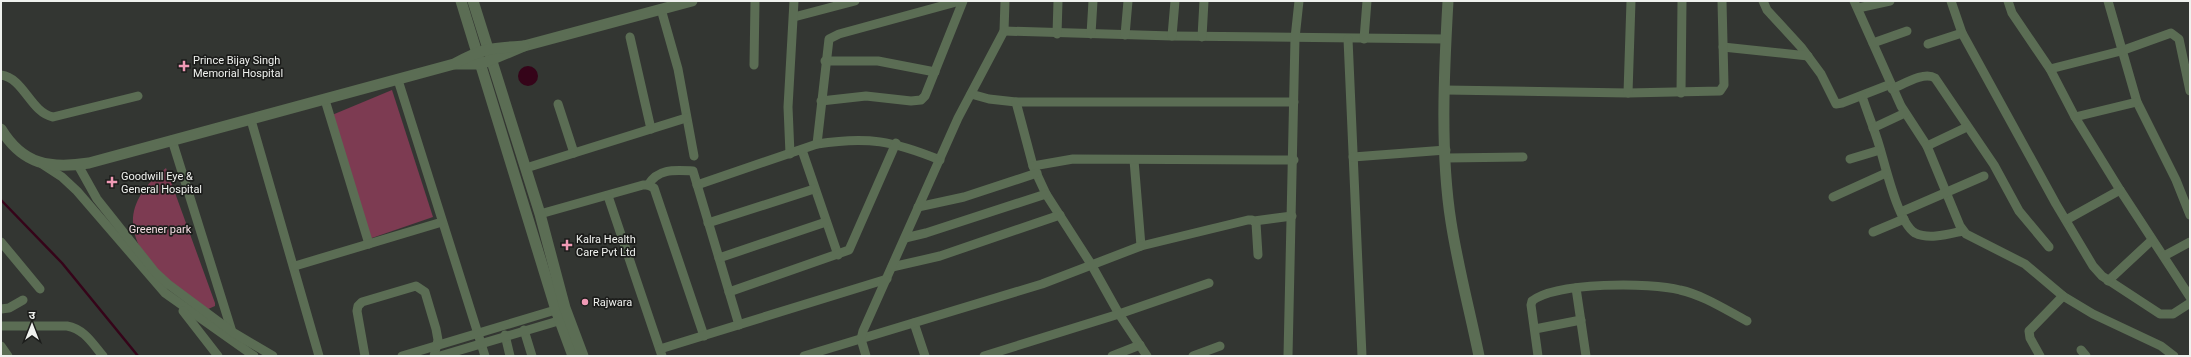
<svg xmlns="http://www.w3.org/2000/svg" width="2191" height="357" font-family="Roboto,'Noto Sans Devanagari',sans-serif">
<rect width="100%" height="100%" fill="#333632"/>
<g fill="#7d3b52">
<path d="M392,90L433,217L366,240L332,115Z"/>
<path d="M166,168L215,303V306L206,310C190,297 170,284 156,269C121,232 127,198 166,168Z"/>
</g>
<circle fill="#350419" cx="528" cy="76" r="10"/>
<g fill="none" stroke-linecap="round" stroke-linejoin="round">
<path stroke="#350419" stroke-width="2.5" d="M1,200L62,263L138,356"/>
<g stroke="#5b6d54" stroke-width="9">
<path d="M1763,1L1767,10L1801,47L1821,74L1836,104L1842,103L1891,84"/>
<path d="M1854,1L1901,106L1927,146L1960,226L1966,234L2025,264L2063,296L2093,314L2161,346L2174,356"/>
<path d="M1951,1L1962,33L2056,204L2093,266L2102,276L2160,314H2173L2190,303"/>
<path d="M2008,1L2012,13L2050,69L2075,117L2120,190L2190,297"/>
<path d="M2108,1L2137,102L2176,180L2190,215"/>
<path d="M1858,8L1890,1"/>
<path d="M661,9L678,69L694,156"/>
<path d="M794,17L855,1"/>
<path d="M1004,31L1172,36L1446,39"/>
<path d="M1057,34L1058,1"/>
<path d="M1091,34L1093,1"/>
<path d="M1125,35L1128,1"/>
<path d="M1172,36L1175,1"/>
<path d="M630,37L651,129"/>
<path d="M1202,37L1204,1"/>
<path d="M1348,39L1362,356"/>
<path d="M1364,39L1367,1"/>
<path d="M1873,43L1907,31"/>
<path d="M1928,44L1962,33"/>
<path d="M1723,47L1808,56"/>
<path d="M825,61H878L935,72"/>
<path d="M754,65L755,1"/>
<path d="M2050,69L2121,51L2171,33L2179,39L2190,91"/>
<path d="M1,75C24,78 30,112 53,117L138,96"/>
<path d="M398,80L485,356"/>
<path d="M1892,89C1904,84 1924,71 1935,78L1994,165L2019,211L2049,247"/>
<path d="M1445,90L1628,93L1720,91L1724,85L1722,1"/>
<path d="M1628,93L1631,1"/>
<path d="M1681,93L1682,1"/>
<path d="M971,94L989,99L1016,102H1294"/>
<path d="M1862,96C1867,112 1874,128 1879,145C1885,164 1898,223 1915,233C1929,240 1949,234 1963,231"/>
<path d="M325,100L369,244"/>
<path d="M821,101L866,96L911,101L921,100L925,96L963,1"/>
<path d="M1016,102L1033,166L1046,194L1091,264L1119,314L1147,356"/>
<path d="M558,104L574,153"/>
<path d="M2075,117L2137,102"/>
<path d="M251,120L319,356"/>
<path d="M1873,128L1905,113"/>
<path d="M172,140L233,335"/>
<path d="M817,144L829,39L839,34L960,1"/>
<path d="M1927,146L1967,127"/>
<path d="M802,150L838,255"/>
<path d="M790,154L788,107L794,1"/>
<path d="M1353,157L1446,150"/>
<path d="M1446,158L1523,157"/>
<path d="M1850,159L1880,150"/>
<path d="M1134,160L1141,246"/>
<path d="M42,164L62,177L77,191L165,293L254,356"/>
<path d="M78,165L97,199L155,272L168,284L234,333L273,356"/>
<path d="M1033,166L1073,159L1294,160"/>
<path d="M526,168L686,118"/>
<path d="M648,185C658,168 675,170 693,171L739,325"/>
<path d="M697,185L817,144C868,136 893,141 940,160"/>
<path d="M608,196L662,356"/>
<path d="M1833,197L1886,173"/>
<path d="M918,207L964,197L1037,173"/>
<path d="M1901,212L1984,176"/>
<path d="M540,214L643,185H648L654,188L704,336"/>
<path d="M2066,220L2120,190"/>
<path d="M1254,221L1292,216"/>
<path d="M708,223L814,189"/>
<path d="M1873,232L1904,219"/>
<path d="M905,238L926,233L1046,194"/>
<path d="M1,242L40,289"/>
<path d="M2164,256L2190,242"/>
<path d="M719,258L826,222"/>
<path d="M295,266L442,222"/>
<path d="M892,267L940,256L1060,215"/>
<path d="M2108,281L2152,240"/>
<path d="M1576,288L1586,356"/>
<path d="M729,292L849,250L896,143"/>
<path d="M1,309L9,308L23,300"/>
<path d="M183,311L218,356"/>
<path d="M914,323L925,356"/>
<path d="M1,326H67C84,329 92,343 103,356"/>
<path d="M1535,329L1581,320"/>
<path d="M524,330L532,356"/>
<path d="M505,335L510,356"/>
<path d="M1,346L8,356"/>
<path d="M660,349L887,279"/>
<path d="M2081,350L2086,356"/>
<path d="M365,356L357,311L358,306L362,302L416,286L425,292L436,329L438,340L434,356"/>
<path d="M402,356L562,308"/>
<path d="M440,356L565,319"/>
<path d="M804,356L1042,284L1141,246L1248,220H1252L1256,223L1258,255"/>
<path d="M866,356L861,339L863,331L958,118L1004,31L1005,1"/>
<path d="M984,356L1119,314L1209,283"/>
<path d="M1112,356L1140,345"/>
<path d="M1193,356L1220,346"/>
<path d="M1288,356L1295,38L1299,1"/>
<path d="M1538,356L1531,305L1532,301C1555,282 1651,282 1680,290C1703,295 1726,310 1747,321"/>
<path d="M2040,356L2030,338L2029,331L2063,296"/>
</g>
<g stroke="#5b6d54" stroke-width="11">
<path d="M461,1L556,310L573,356"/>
<path d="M473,1L540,214L565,308L583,356"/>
<path d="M1448,1C1444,72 1440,152 1451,222C1458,267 1470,312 1479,356"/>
<path d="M456,64H481L524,46L692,1"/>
<path d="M1,129C23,165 50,169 89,163L454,64C483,48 491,48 524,46"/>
</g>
</g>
<g fill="#f09ab5" stroke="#1c1d1b" stroke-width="1.5">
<path d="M182 60h4v4h4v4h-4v4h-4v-4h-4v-4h4z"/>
<path d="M110 176h4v4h4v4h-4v4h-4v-4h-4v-4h4z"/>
<path d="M565 239h4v4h4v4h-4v4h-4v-4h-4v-4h4z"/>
<circle cx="585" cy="302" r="4"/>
</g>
<g text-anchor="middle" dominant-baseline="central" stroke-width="3.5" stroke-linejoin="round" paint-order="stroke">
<g font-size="11" fill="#eff1ee" stroke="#1c1d1b" text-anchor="start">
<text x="193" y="60">Prince Bijay Singh<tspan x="193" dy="13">Memorial Hospital</tspan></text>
<text x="121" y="176">Goodwill Eye &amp;<tspan x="121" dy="13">General Hospital</tspan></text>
<text x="576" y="239">Kalra Health<tspan x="576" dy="13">Care Pvt Ltd</tspan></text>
<text x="593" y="302">Rajwara</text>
</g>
<g font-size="11" fill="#f3dce2" stroke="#1c1d1b">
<text x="160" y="229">Greener park</text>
</g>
</g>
<rect width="2191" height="357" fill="none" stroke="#eff1ee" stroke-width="4"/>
<g transform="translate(32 325)" stroke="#1c1d1b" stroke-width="3" paint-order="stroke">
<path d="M0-3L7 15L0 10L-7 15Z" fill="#eff1ee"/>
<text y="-6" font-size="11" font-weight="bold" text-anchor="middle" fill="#eff1ee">उ</text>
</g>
</svg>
